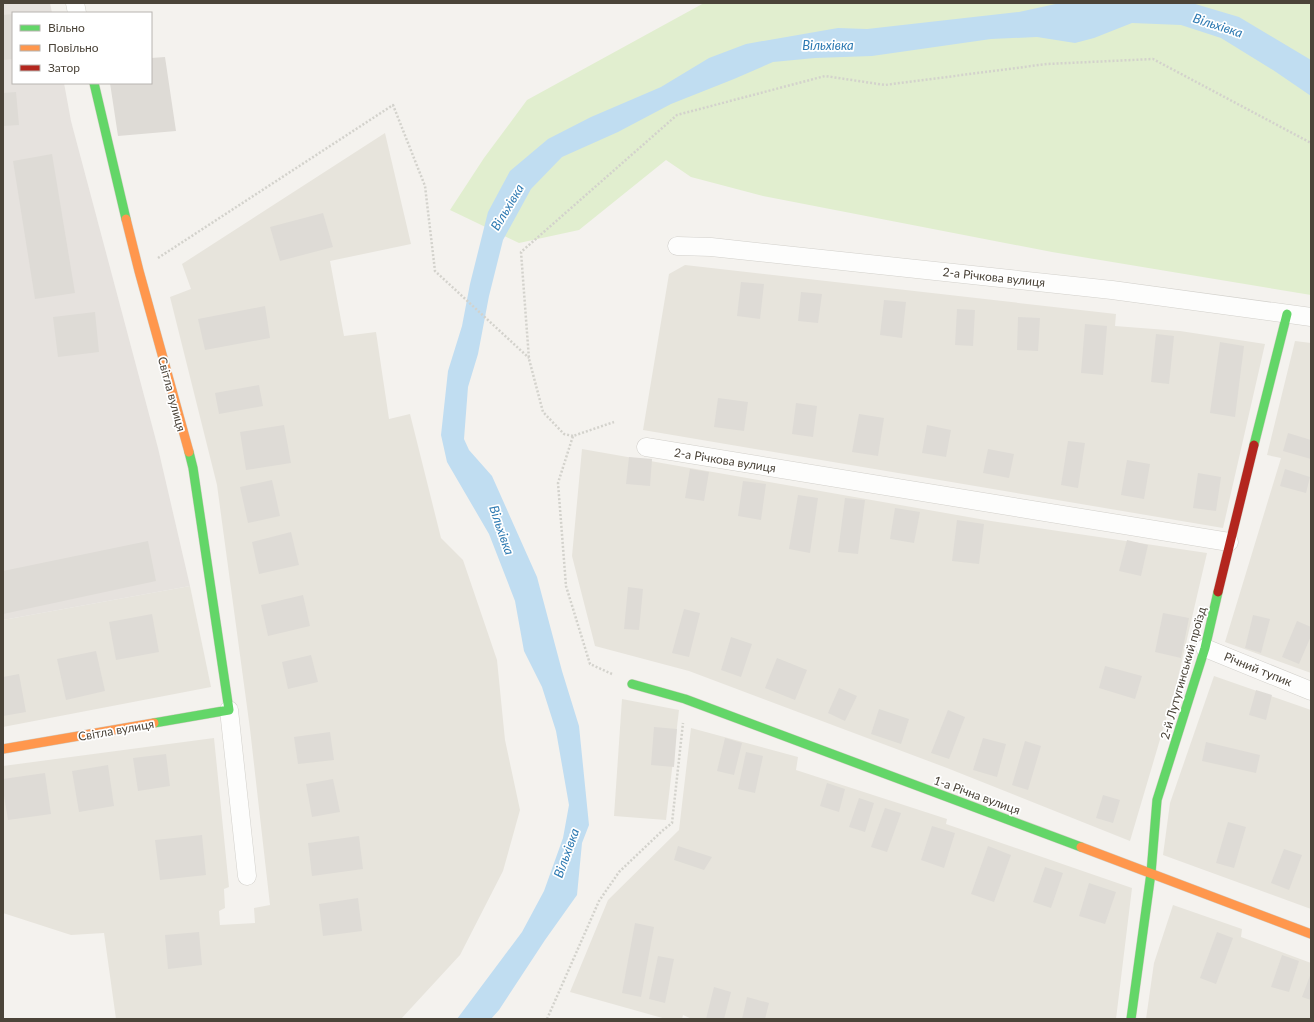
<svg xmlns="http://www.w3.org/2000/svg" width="1314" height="1022" font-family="Lato,sans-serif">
<rect width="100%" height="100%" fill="#f4f2ee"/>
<g fill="#e7e4dc">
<path d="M385,133L411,244L330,261L344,336L376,332L389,419L410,414L441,538L463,560L497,660L505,740L520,810L503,871L460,955L401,1019H116L104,933L71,935L3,913V766L214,738L229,887L224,889L225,908L219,911L220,925L255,923L254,908L270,905L250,729L217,485L170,297L191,289L182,264Z"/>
<path d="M685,265L1116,314L1115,326L1180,331L1265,344L1223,528L643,430L669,274Z"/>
<path d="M1295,341L1311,343V673L1225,642L1281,458L1267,455Z"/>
<path d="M582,449L991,521L1207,553L1177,682L1130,841L947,768L689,671L595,646L572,556Z"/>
<path d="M190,586L211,687L3,727V620Z"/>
<path d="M1214,676L1311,710V909L1163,855L1170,803Z"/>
<path d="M622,699L679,710L666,820L614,816Z"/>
<path d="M691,728L798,757L796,770L947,819L946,824L1132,888L1116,1019H692L683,1015L682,1019H666L570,992L608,900L679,830Z"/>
<path d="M1173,905L1242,929L1241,937L1311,963V1019H1146L1154,963Z"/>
</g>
<path fill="#e6e2de" d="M3,3H50L52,13H13V83H64L71,121L158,448L190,586L3,620Z"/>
<path fill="#e1eecf" d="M704,3H1311V295L1052,252L763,196L691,177L666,160L579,230L519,243L450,210L484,158L527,100Z"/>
<path fill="#c0ddf1" d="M1060,3H1192L1239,17L1311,60V96L1273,70L1221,38L1181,25L1132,23L1094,38L1075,43L1037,37L991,39L872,56L815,58L773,62L734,79L671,104L618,132L562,157L531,189L503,240L489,296L478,354L468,387L464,439L469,450L492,476L537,577L562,671L579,726L589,825L582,843L577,895L545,940L499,1010L491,1019H457L522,932L544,891L563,838L569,805L556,731L542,687L524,651L515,601L489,534L447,462L441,435L448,371L462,326L470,284L488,212L510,171L548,139L591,117L661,87L709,58L746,44L838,28L867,29L1019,12Z"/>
<g fill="#dedbd6">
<path d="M13,14V59L3,60V15Z"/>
<path d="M165,57L176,131L118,136L110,83H151V58Z"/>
<path d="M16,92L19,125L3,126V93Z"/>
<path d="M52,154L75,293L35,299L13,161Z"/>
<path d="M323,213L333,247L280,261L270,227Z"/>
<path d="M741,282L764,284L760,319L737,316Z"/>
<path d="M801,292L822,294L818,323L798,321Z"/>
<path d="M884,300L906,302L902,338L880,335Z"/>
<path d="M265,306L270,338L205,350L198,319Z"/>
<path d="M957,309L975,310L973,346L955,345Z"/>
<path d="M95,312L99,352L58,357L53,317Z"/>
<path d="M1018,317L1040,318L1038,351L1017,350Z"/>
<path d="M1085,324L1107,326L1103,375L1081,373Z"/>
<path d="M1156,334L1174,336L1169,384L1151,382Z"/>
<path d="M1220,342L1244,346L1235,417L1210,413Z"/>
<path d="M259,385L263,406L219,414L215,393Z"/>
<path d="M718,398L748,402L744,431L714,427Z"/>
<path d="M796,403L817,406L813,437L792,434Z"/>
<path d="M859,414L884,418L878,456L852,452Z"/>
<path d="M284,425L291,463L246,470L240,432Z"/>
<path d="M927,425L951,430L946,457L922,453Z"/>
<path d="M1288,433L1311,440V459L1283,451Z"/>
<path d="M1068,441L1085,443L1078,488L1061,485Z"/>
<path d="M988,449L1014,454L1009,478L983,473Z"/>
<path d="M629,457L652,459L650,486L626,484Z"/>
<path d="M1127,460L1150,464L1144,499L1121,495Z"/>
<path d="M690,469L709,472L704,501L685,498Z"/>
<path d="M1285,469L1310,477L1306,493L1280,486Z"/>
<path d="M1198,473L1221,477L1216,511L1193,508Z"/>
<path d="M272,480L280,516L248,523L240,487Z"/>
<path d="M743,481L766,484L761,520L738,516Z"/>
<path d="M798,495L818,498L810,553L789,549Z"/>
<path d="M845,498L865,500L858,554L838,552Z"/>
<path d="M895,508L920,512L914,543L890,539Z"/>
<path d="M957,520L984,524L979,564L952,561Z"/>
<path d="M291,532L299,565L259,574L252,542Z"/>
<path d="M1127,540L1148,545L1141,576L1119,571Z"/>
<path d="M148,541L156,581L3,614V571Z"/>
<path d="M628,587L643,589L639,630L624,629Z"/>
<path d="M303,595L310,626L268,636L261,605Z"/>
<path d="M684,609L700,613L689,657L672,653Z"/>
<path d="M1163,613L1189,618L1181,658L1155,652Z"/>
<path d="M152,614L159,652L116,660L109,622Z"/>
<path d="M1253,615L1270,619L1261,653L1245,648Z"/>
<path d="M1297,621L1311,627V636L1299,664L1282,657Z"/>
<path d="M731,637L752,644L741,677L721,670Z"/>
<path d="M96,651L105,691L66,700L57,659Z"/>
<path d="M311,655L318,682L288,689L282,662Z"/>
<path d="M777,658L807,670L795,700L765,688Z"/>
<path d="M1105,666L1142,676L1135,699L1099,688Z"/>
<path d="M19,674L26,712L3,716V677Z"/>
<path d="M839,688L857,696L845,721L828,713Z"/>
<path d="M1256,690L1272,695L1266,720L1249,715Z"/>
<path d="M879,709L909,719L901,744L871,734Z"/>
<path d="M948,710L965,717L949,759L931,753Z"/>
<path d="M654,727L677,729L674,767L651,765Z"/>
<path d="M330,732L334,760L298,764L294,737Z"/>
<path d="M725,738L742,743L734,775L717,771Z"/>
<path d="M983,738L1006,744L997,777L973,770Z"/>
<path d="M1025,741L1041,746L1028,790L1012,785Z"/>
<path d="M1206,742L1260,755L1256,773L1202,761Z"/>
<path d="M746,752L763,756L755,793L738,789Z"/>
<path d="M166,754L170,786L138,791L133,758Z"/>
<path d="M108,765L114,806L79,812L72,771Z"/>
<path d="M45,773L51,814L8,820L3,790V779Z"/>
<path d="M333,779L340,812L312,817L306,784Z"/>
<path d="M827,783L845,789L839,812L820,806Z"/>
<path d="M1103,795L1120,800L1113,823L1096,818Z"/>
<path d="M859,798L874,803L865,832L849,827Z"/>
<path d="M885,808L901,813L887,852L871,847Z"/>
<path d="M1228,822L1246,827L1234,868L1216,863Z"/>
<path d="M932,826L955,833L944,868L921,860Z"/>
<path d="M202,835L206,875L160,880L155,840Z"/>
<path d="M359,836L363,869L312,876L308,843Z"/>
<path d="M678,846L712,857L704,870L674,860Z"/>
<path d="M988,846L1011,855L994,902L971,894Z"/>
<path d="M1284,849L1302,855L1289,890L1271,883Z"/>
<path d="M1045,867L1063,873L1051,908L1033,902Z"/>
<path d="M1089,883L1116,892L1105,924L1079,916Z"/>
<path d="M358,898L362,931L323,936L319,904Z"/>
<path d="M635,923L654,927L641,997L622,993Z"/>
<path d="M199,932L202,965L168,969L165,935Z"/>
<path d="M1217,932L1233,938L1216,984L1200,978Z"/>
<path d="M1282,955L1299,961L1289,992L1271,987Z"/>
<path d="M658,956L674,959L665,1003L649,999Z"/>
<path d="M1311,973V1000L1302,997Z"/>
<path d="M714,987L731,992L724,1019H706Z"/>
<path d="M747,997L769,1003L765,1019H742Z"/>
</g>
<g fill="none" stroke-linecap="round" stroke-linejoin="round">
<defs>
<g id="street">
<path d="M75,3L77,13"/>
<path d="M677,246L711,247L1112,290L1311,317"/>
<path d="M646,447L1229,542"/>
<path d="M1205,648L1311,691"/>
<path d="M229,710L247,876"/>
</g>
<g id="fast">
<path d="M94,83L126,219"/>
<path d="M1254,445L1287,314"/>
<path d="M632,684L685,699L1081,847"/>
<path d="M154,723L229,710L193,468L189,452"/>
<path d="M1131,1019L1151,873L1157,800L1205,648L1218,592"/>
</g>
<g id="slow">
<path d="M126,219L139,271L189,452"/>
<path d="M3,749L154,723"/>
<path d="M1081,847L1311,934"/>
</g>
<path id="jam" d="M1218,592L1254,445"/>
</defs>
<use href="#street" stroke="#d2d0cb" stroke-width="19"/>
<use href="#fast" stroke="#d3cfc5" stroke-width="10"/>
<use href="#slow" stroke="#d3cfc5" stroke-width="10"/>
<use href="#jam" stroke="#d3cfc5" stroke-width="10"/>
<g stroke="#d3d2cc" stroke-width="2.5" stroke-dasharray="2 2" stroke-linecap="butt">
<path d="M158,258L393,105L425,186L435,271L529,358"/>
<path d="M573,436L564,434L543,412L529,359L521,252L677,115L825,76L885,85L1047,64L1153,59L1311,143"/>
<path d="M612,674L590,664L566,586L558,483L573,436L614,422"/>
<path d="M547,1019L599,901L619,872L662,831L672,823L683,723"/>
</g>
<use href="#street" stroke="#fdfdfc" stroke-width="18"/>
<use href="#fast" stroke="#63d668" stroke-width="9"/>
<use href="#slow" stroke="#ff974d" stroke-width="9"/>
<use href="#jam" stroke="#b3261e" stroke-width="9"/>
</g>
<g text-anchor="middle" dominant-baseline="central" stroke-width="3.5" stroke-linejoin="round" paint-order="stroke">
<g font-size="12" fill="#4b4439" stroke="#fff">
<text transform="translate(994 277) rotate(6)">2-а Річкова вулиця</text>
<text transform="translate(172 394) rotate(75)">Світла вулиця</text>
<text transform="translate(725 460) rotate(9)">2-а Річкова вулиця</text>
<text transform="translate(1258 669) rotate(22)">Річний тупик</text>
<text transform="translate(1183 673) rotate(-74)">2-й Лутугинський проїзд</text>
<text transform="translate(116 730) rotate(-10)">Світла вулиця</text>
<text transform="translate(977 795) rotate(20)">1-а Річна вулиця</text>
</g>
<g font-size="13" font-style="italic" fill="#2e7ab2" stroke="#fff">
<text transform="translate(1218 25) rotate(18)">Вільхівка</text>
<text x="828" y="45">Вільхівка</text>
<text transform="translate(507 207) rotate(-59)">Вільхівка</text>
<text transform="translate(502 530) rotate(71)">Вільхівка</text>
<text transform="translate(566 853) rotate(-70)">Вільхівка</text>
</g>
</g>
<rect width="1314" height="1022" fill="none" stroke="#4b4439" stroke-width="8"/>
<rect x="12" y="12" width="140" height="72" fill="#ffffff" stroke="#b7b4b0"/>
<rect x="20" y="25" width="20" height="6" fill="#63d668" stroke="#b7b4b0"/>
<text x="48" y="32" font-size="12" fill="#4b4439">Вільно</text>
<rect x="20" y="45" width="20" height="6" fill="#ff974d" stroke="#b7b4b0"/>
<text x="48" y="52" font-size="12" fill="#4b4439">Повільно</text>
<rect x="20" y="65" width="20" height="6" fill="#b3261e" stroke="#b7b4b0"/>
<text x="48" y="72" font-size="12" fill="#4b4439">Затор</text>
</svg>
